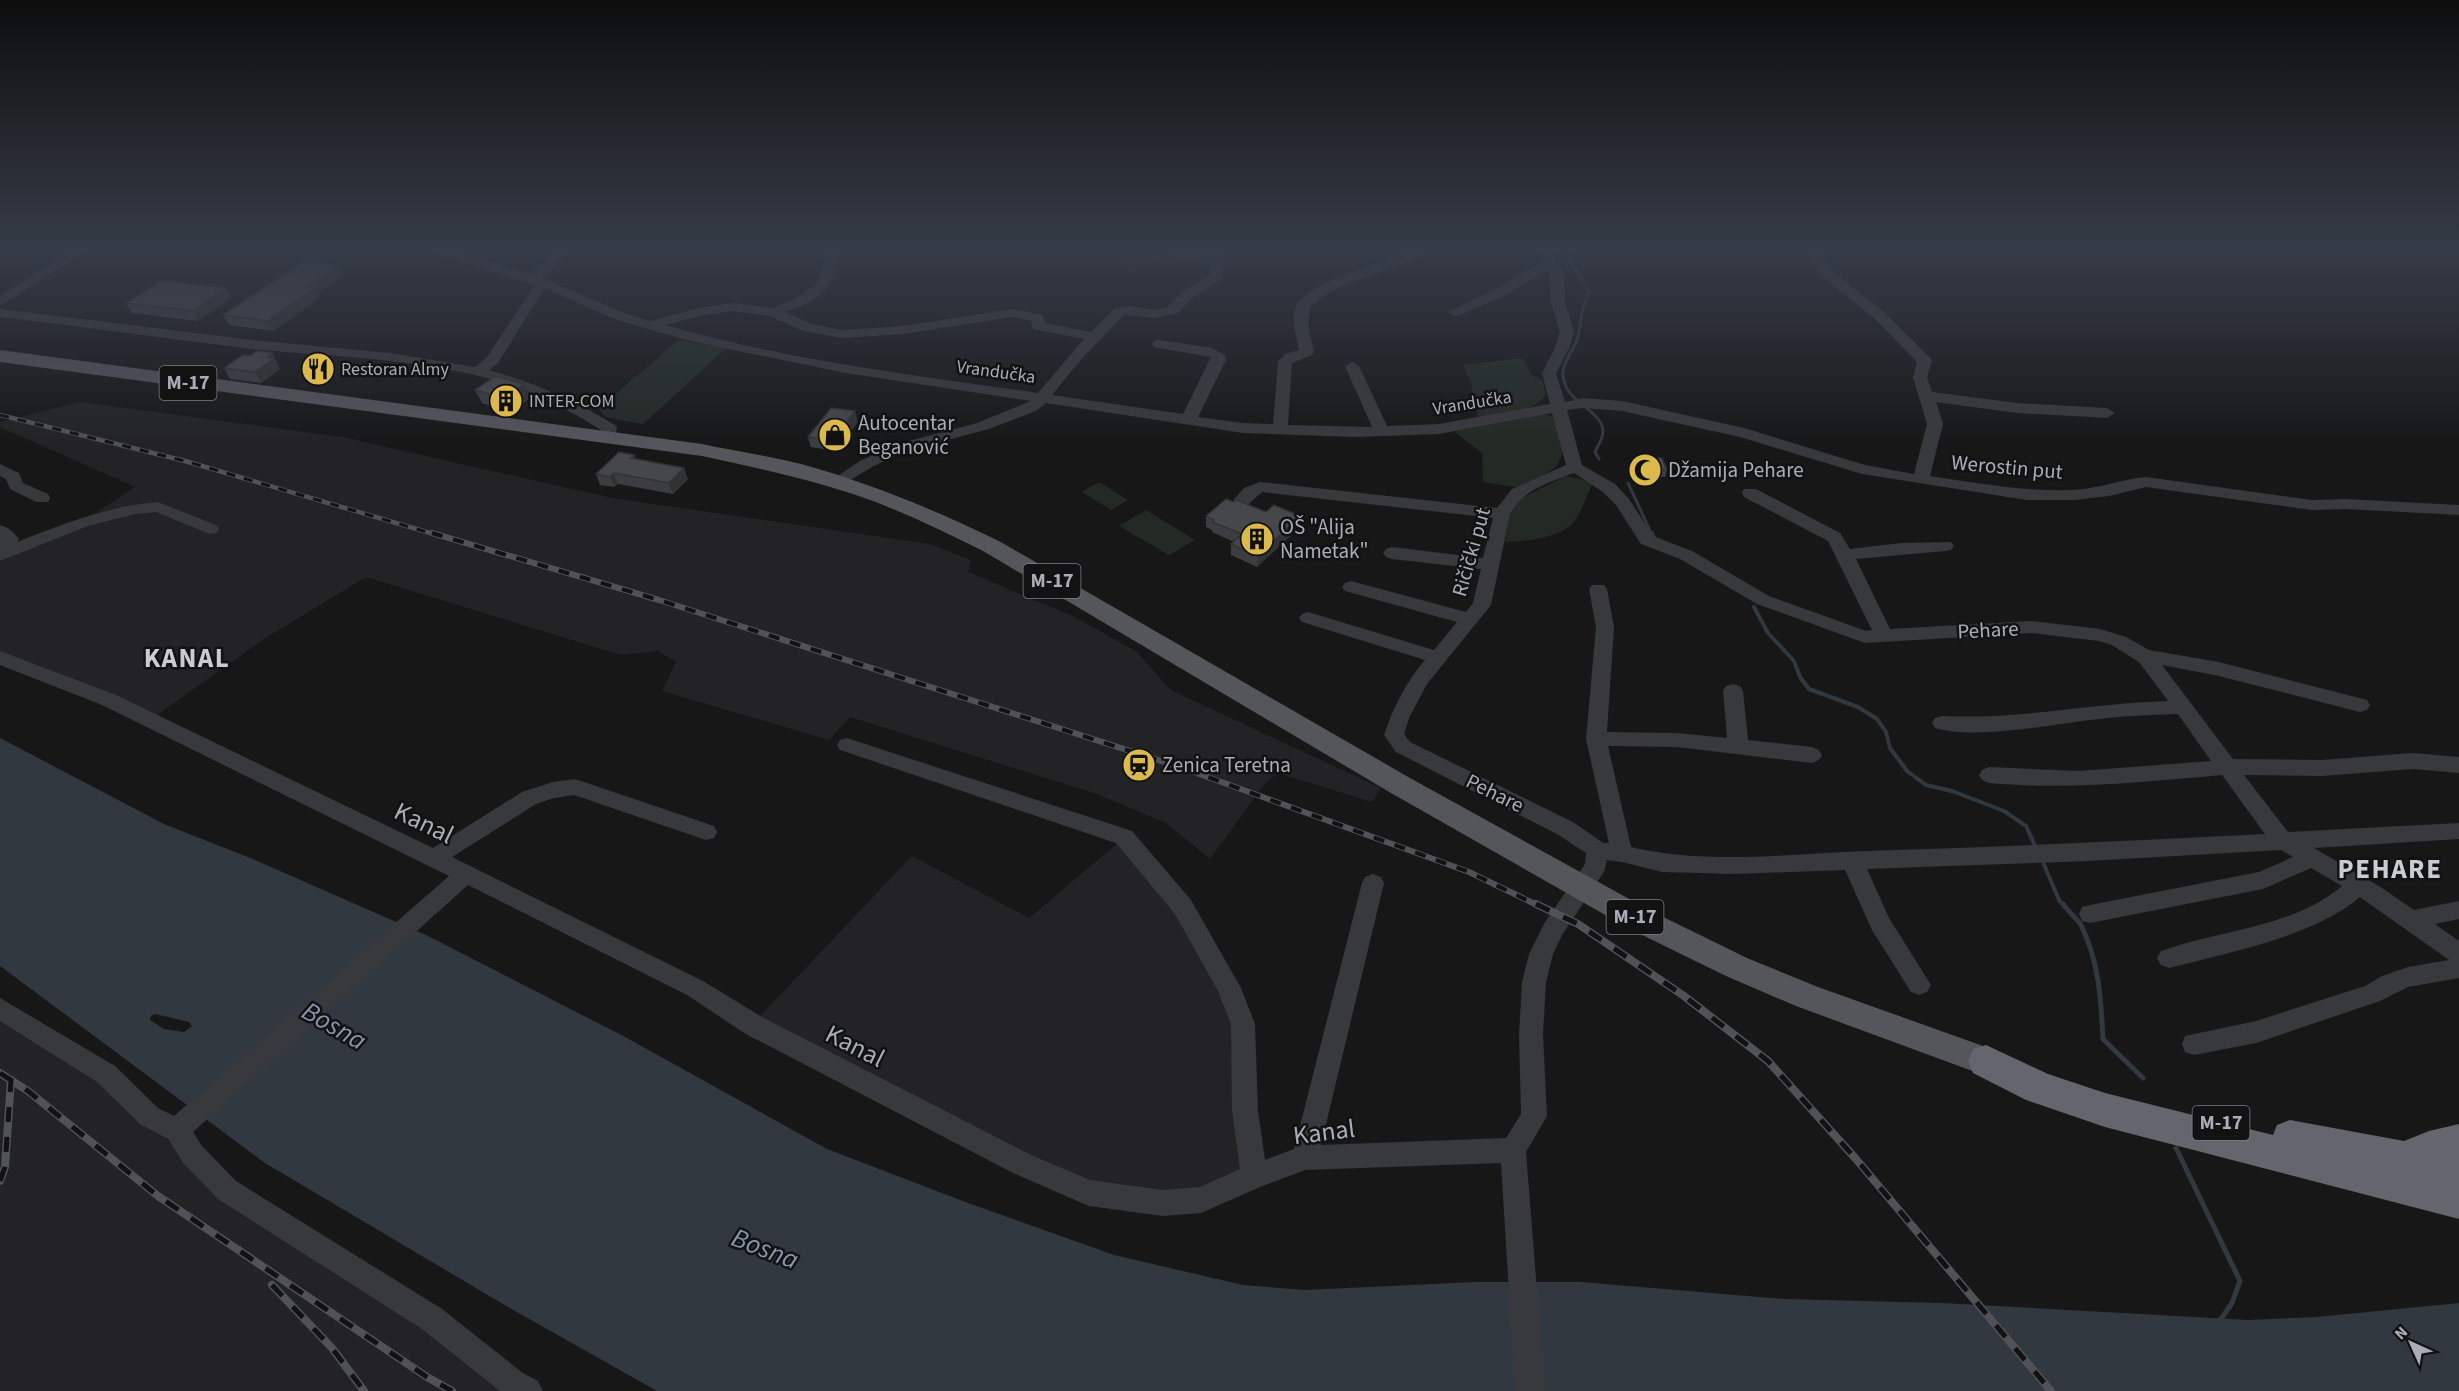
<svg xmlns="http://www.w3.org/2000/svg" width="2459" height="1391" font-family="'Source Sans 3',sans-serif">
<rect width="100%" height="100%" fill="#171718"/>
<g fill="#232325">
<path d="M80,402L342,437L612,498L930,544L971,560L968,572L1075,617L1137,652L1171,690L1381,788L1372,802L1278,773L1264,785L1210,859L1166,823L1097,794L850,717L829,740L662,691L676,662L658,651L621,655L366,577L264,639L150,720L0,658V555L82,522L135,487L0,427V422Z"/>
<path d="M1125,837L1231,988L1255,1175L1202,1196L1089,1190L757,1019L912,856L1029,918Z"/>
<path d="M0,1012L119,1094L209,1180L393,1306L510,1391H0Z"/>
</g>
<g fill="#232a25">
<path d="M679,340L726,348L643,424L605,417L599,408Z"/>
<path d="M1522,358L1532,375L1542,380L1546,394C1532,415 1501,413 1478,418L1471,383L1463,365Z"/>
<path d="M1544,414L1556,418L1563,452L1557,466L1537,480L1515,487L1483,482L1482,453L1456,433L1457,431Z"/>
<path d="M1566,476L1593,482C1588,493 1580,516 1572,524C1555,539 1526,541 1505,542L1510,511L1514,502Z"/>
<path d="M1099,482L1128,500L1111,510L1082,492Z"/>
<path d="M1146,510L1195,540L1169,555L1119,526Z"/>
</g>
<path fill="#323840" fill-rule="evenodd" d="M0,738L164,824L255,860L428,936L627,1038L827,1149L968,1203L1114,1255L1243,1285L1305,1290L1476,1282H1581L1784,1299L1942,1303L2248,1320L2317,1317L2459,1303V1391H657L508,1307L265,1163L0,966ZM155,1014L189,1022L192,1026L184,1032L164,1029L150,1020L151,1016Z"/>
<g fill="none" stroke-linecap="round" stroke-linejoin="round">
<g stroke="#323840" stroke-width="3">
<path d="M1568,252L1571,263L1590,293C1580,307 1582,321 1578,337C1574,350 1562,362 1563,376C1565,402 1601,410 1603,430C1604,437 1598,446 1595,452L1599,459"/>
<path d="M1628,483L1652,535"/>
</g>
<g stroke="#323840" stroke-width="4">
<path d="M1652,533L1654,538"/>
<path d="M1754,607L1768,633L1794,661L1800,677L1809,689L1858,707L1877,719L1886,732L1890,748L1907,771L1926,785L1952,791L2004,811L2026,826L2036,848"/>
<path d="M2042,860L2059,900L2064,906"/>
</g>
<g stroke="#323840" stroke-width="5">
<path d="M2063,904C2068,911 2076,918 2081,925C2099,961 2101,1000 2103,1039L2143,1078"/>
<path d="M2176,1148L2240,1281L2232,1303L2219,1322"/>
</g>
<g fill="#38393d" fill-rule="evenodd">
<path d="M69,252H85L0,306V296Z"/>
<path d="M435,252H455L531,274L556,252H569L542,278L627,314L650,321L699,308L733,303L772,308L793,300L816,285L823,266L825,252H837C835,290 819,301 785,312L812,324L842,330L904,326L1012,309L1043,315L1045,323L1091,332L1114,309L1129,306L1156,310L1168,307L1182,292L1209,275V263C1182,260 1157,264 1130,265L1125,264L1123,261L1125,258L1167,256L1181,252L1211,256L1214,252H1226C1221,262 1225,271 1221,280L1192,298L1178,313L1156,318L1124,315L1084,356L1052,395L1183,414L1211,357L1154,347L1152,344L1154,341L1159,340L1212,348L1225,355L1226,360L1198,417L1243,423L1273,424L1278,362L1285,354L1299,350C1297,337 1291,321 1295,308C1304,284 1382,261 1407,253C1412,251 1419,252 1425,252L1412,260L1342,286L1327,294L1310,307L1308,323L1314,352L1312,355L1292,363L1288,425L1372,427L1345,366L1352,362L1359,366L1387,426L1439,424L1550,404L1542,373L1555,348L1560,332L1551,302L1550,276L1548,269L1508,294L1460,315L1455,316L1448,312L1498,288L1544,260L1541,252H1553L1564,276L1565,302L1574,332L1569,348L1556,373L1565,402L1583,398L1622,401L1744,428L1865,465L1914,474L1927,424L1913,377L1917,362L1873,317L1826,280L1807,252H1820L1836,274L1883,311L1930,358L1932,361L1927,377L1932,392L2017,403L2107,408L2115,413L2107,418L2017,413L1936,402L1943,424L1930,476C1978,483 2025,492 2073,490C2099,489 2121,479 2146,477L2312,500L2346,499L2459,505V515L2346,509L2312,510L2146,487L2109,496L2075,500H2027L1862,474L1740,437L1622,411L1583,408L1567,410L1582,465L1615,484L1629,499L1653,536L1692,551L1769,596L1866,631L1872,630L1828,541L1744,497L1742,493L1744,489H1756L1840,533L1850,549L1901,543L1951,542L1954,546L1951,550L1945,551L1856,559L1890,629L2031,621L2100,629L2126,637L2149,650L2219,662L2367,700L2370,705L2367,710L2360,712L2219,676L2162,665L2233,759L2322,760L2413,753L2459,757V773L2413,769L2322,776L2244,775L2288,832L2459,823V839L2314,848L2382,888L2414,910L2459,901V919L2435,924L2459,941V978L2408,987L2380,1001L2256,1043L2194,1055L2185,1052L2182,1044L2185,1036L2256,1021L2365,986L2382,976L2408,967L2449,960L2360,897C2315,936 2227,953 2169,968L2161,965L2157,958L2161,951C2220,930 2292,928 2342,886L2311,868L2263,889L2090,923L2082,921L2079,914L2082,907L2090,905L2259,872L2293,857L2281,850L2088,861L1867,869L1889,918L1931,985L1927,992L1919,995L1911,992L1872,930L1845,870L1735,874L1662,872L1622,862L1607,860L1604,872L1562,935L1553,954L1546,982L1543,1034L1547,1116L1526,1152L1545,1391H1515L1501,1163L1305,1170L1260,1187L1201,1213L1163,1216L1089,1206L1013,1173L744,1033L687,995L468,885L193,1132L202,1146L236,1181L442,1309L523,1373L538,1381L543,1391H500L422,1329L218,1199L184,1164L168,1139L140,1124L97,1082L0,1021V998L115,1066L158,1108L174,1116L449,876L102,705L0,665V651L116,695L433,848L522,792L553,782L575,779L714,826L717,832L714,838L706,840L574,795L554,798L536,804L452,857L703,981L762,1017L1031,1155L1090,1180L1163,1190L1200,1187L1240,1169L1232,1111L1231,1024L1218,991L1175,914L1116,843L840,750L837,745L840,740L847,738L1132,831L1191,900L1241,988L1255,1024L1258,1111L1265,1160L1294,1149L1362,883L1365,877L1373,874L1381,877L1384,883L1321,1145L1506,1138L1521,1114L1519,1034L1522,982L1529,954L1545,922L1585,864L1586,853L1557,834L1396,752L1384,735C1393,708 1406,682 1425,660L1302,622L1299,618L1302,614L1308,612L1434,650L1457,622L1345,591L1342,587L1345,583L1351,581L1466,612L1473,603L1481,569L1392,559L1386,557L1383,553L1386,549L1392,547L1483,558L1493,518L1262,492L1244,508L1238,509L1230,504L1244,488L1260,482L1497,508L1512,489L1566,465L1552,413L1439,434L1356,437L1243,433L1046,403L1036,411L989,429L906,451L872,467L839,487L831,482L833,479L860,461L894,445L977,423L1031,401L846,373L690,341L617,320L546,289L542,292L498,363L489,370C537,384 572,399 615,425L617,428L615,436L607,441L599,436L601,430C576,414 551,401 524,390C439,358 343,358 254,349C169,339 85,327 0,317V309L252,340L390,353L475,367L487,357L535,285L437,255ZM733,311L770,316L803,331L842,338L904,334L1012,317L1031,321L1033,329L1084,339L1038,393C914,375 786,360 665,325L700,316ZM1574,473L1603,492L1616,505L1641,544L1680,559L1757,604L1865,643L2031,633L2099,641L2112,645L2139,662L2168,701C2092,703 2018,720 1942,716L1935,718L1932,723L1935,728C1976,740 2048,725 2090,720C2120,716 2148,715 2178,714L2211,761L2078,771L1989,767L1982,770L1979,775L1982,780L1989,783C2067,790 2144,782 2222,775L2265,834C2132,841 1999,847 1866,851C1789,854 1707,865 1631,847L1608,746L1677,747L1812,763L1819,760L1822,755L1819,750L1812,747L1748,740L1743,691L1740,686L1733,684L1726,686L1723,691L1727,738L1677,733L1607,732L1614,627L1607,589L1604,585H1592L1589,589L1596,627L1586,739L1609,843H1603L1573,822L1410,742L1404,734L1410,716L1427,684L1491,605L1510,514C1524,489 1548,483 1574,473Z"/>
<path d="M0,464L19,473L23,483L48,494L50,498L48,502H36L10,489L6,479L0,476Z"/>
<path d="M158,502L216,525L219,529L216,533L210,534L156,512L135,514L88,526L0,561V525C8,527 14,532 19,539L17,542C63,524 108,506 158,502Z"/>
</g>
<path fill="#55555c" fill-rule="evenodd" d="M0,350L702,444C735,451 769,456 801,464C870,483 935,510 999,541L1410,778L1651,911L1747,958L1818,987L1997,1051L2002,1061L1997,1071L1986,1076L1796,1006L1726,976L1630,929L1391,793L983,551C941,530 898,509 853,494C803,478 753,467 702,456L0,362Z"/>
<path fill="#65666d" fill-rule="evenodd" d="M1986,1045L2048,1074L2105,1093L2273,1135L2277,1125L2290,1120L2404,1141L2429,1131L2459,1124V1219L2105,1127L2026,1100L1973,1073L1968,1061L1973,1049Z"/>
<defs>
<path id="rail-far2" d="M0,415L185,461L437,535"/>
<path id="rail-far1" d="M432,533L659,600L1183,768L1469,872L1539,906"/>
<g id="rail">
<path d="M1536,904L1578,924L1684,996L1768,1061L1856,1159L2051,1391"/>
<path d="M0,1073L28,1091L158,1196L427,1377L452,1391"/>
<path d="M0,1181L5,1167L11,1080"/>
<path d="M272,1285L332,1348L364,1391"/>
</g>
</defs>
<use href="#rail-far2" stroke="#515258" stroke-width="4.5"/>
<use href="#rail-far1" stroke="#515258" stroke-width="6"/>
<use href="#rail" stroke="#515258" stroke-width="8"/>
<use href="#rail-far2" stroke="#121213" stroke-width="3" stroke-dasharray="9" stroke-linecap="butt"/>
<use href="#rail-far1" stroke="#121213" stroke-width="4" stroke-dasharray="11" stroke-linecap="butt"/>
<use href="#rail" stroke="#121213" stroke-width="5" stroke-dasharray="15" stroke-linecap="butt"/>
</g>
<g fill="#3c3d40">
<path d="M339,265L344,275L318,293L320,298L273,331L229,325L223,315Z"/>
<path d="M226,288L232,298L198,321L132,313L126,303Z"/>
<path d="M272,353L280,369L261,383L230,379L224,368L250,356Z"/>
<path d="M524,384L530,398L510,412L482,403L475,390Z"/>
<path d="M858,422L836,451L811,447L808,437Z"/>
<path d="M634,455L636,459L688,479L673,494L618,484L614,487L600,485L596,474Z"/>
<path d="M1636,458L1667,470L1665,477H1639L1634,465Z"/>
<path d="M1206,516L1300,527L1257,567L1231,555V544L1234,542L1212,532V530L1206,527Z"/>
</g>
<g fill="#313234">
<path d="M339,265L344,275L318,293L320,298L273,331L267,321L307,287Z"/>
<path d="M226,288L232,298L198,321L192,311Z"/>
<path d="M272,353L280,369L261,383L255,372L267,357Z"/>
<path d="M524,384L530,398L510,412L504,398Z"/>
<path d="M855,411L858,422L836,451L833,440Z"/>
<path d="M684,468L688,479L673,494L669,483Z"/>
<path d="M614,473L618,484L614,487L610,477Z"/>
<path d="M1300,516V527L1257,567L1258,556Z"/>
</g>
<g fill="#46474b" stroke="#313234" stroke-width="1.5">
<path d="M305,261L339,265L307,287L315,288L267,321L223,315Z"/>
<path d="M161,281L226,288L192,311L126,303Z"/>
<path d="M257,351L272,353L267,357L274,359L255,372L224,368L243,355L250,356Z"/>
<path d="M496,376L524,384L504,398L475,390Z"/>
<path d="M831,408L855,411L833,440L808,437Z"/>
<path d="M619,452L634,455L631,458L684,468L669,483L614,473L610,477L596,474Z"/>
<path d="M1636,458H1662L1667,470H1641Z"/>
<path d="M1226,499L1234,502L1237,500L1266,512L1274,505L1300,516L1258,556L1231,544L1242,534L1212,522L1214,520L1206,516Z"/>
</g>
<linearGradient id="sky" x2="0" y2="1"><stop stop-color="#0d0d0d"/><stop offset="0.56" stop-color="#363c48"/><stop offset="1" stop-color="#363c48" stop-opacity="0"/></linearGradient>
<rect width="2459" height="447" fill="url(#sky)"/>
<defs>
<symbol id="restaurant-disc" viewBox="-11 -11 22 22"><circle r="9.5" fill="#dcb94b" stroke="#121213"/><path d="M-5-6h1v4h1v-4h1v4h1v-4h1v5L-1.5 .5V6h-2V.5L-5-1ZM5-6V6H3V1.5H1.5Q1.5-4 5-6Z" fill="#111"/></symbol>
<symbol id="building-disc" viewBox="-11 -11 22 22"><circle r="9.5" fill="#dcb94b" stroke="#121213"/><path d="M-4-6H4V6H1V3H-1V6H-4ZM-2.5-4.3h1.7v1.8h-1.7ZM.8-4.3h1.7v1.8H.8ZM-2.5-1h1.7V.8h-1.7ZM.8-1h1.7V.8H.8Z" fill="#111"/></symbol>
<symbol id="shop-disc" viewBox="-11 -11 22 22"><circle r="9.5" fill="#dcb94b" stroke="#121213"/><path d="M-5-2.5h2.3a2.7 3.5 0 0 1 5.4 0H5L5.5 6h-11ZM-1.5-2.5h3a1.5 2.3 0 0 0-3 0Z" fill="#111"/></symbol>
<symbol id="mosque-disc" viewBox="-11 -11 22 22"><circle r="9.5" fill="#dcb94b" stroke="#121213"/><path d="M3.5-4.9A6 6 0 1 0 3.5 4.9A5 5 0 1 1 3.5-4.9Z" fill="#111"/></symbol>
<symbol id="station-disc" viewBox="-11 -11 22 22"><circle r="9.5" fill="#dcb94b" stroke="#121213"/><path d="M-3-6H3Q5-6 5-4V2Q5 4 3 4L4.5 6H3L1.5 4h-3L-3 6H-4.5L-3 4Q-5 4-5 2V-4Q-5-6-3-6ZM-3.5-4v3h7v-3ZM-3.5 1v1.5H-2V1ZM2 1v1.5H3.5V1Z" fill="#111"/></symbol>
</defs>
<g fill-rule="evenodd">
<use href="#restaurant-disc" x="299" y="350" width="38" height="38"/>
<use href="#building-disc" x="487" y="382" width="38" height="38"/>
<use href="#shop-disc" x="816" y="416" width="38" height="38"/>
<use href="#mosque-disc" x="1626" y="451" width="38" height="38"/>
<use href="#building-disc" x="1238" y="520" width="38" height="38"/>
<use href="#station-disc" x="1120" y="746" width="38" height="38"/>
</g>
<g text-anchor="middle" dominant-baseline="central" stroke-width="5" stroke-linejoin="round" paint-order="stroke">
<g font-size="18" fill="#aaadb7" stroke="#121213" text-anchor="start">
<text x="341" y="369">Restoran Almy</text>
<text x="529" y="401">INTER-COM</text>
</g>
<g font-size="18" fill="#aaadb7" stroke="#121213">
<text transform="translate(996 372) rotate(8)">Vrandučka</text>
<text transform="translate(1472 403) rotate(-9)">Vrandučka</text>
</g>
<g fill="#121213" stroke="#7c7e86" stroke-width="1.5">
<rect x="159.5" y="366" width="57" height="34" rx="4.5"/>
<rect x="1023.5" y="564" width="57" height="34" rx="4.5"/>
<rect x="1606.5" y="900" width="57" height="34" rx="4.5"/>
<rect x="2192.5" y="1106" width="57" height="34" rx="4.5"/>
</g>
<g font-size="20" font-weight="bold" fill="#aaadb7">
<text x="188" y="383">M-17</text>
<text x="1052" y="581">M-17</text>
<text x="1635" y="917">M-17</text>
<text x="2221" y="1123">M-17</text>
</g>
<g font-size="21" fill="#aaadb7" stroke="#121213" text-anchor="start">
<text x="858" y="423">Autocentar<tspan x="858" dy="24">Beganović</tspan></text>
<text x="1668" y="470">Džamija Pehare</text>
<text x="1280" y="527">OŠ "Alija<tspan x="1280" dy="24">Nametak"</tspan></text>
<text x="1162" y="765">Zenica Teretna</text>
</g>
<g font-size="21" fill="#aaadb7" stroke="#121213">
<text transform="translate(2007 467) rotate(5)">Werostin put</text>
<text transform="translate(1471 552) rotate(-74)">Ričički put</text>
<text transform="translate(1988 630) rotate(-3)">Pehare</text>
<text transform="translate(1495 793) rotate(26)">Pehare</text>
</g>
<g font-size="26" fill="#aaadb7" stroke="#121213">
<text transform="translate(424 823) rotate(26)">Kanal</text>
<text transform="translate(855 1046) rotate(27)">Kanal</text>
<text transform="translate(1324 1132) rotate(-7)">Kanal</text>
</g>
<g font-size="27" font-weight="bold" letter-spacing="1.5" fill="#cbccd3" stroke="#121213">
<text x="187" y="658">KANAL</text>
<text x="2390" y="869">PEHARE</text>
</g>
<g font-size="27" font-style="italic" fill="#8697ae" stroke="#121213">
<text transform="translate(334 1026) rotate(30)">Bosna</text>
<text transform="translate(765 1249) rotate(21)">Bosna</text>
</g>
</g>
<g transform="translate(2411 1343) rotate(315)" stroke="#121213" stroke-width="4.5" paint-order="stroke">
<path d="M0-4.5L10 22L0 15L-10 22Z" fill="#aaadb7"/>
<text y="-9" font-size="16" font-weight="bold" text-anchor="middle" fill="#aaadb7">N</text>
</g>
</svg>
